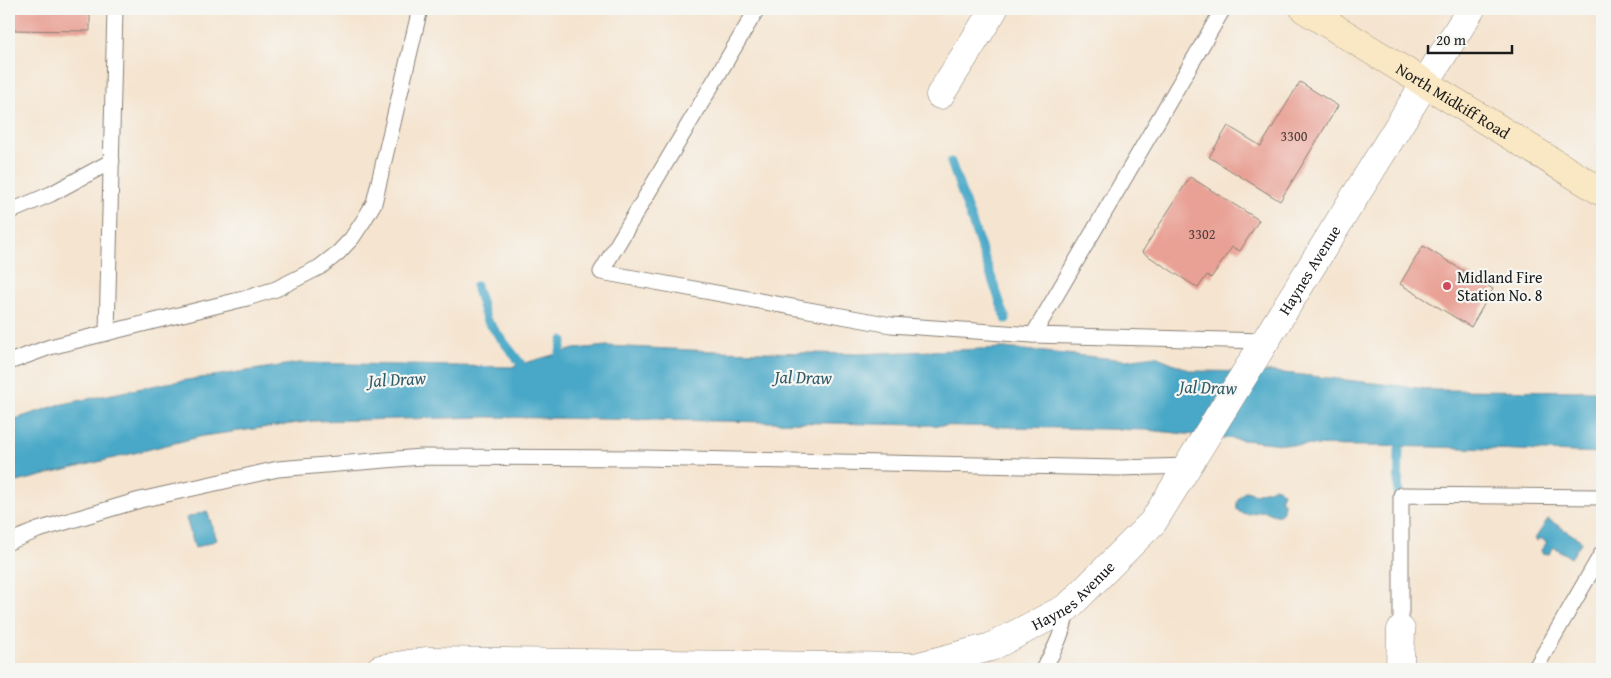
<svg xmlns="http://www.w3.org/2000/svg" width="1611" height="678" font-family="'Gentium Book Plus',serif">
<rect width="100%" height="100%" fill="#f6f6f2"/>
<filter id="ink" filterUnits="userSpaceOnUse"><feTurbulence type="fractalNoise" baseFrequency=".02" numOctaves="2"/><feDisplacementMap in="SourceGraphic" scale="10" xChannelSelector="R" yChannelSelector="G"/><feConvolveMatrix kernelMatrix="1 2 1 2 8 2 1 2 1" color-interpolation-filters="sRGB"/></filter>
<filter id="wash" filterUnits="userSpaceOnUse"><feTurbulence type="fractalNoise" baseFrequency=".0096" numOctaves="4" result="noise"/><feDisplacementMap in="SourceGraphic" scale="20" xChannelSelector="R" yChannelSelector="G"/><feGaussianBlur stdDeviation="1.12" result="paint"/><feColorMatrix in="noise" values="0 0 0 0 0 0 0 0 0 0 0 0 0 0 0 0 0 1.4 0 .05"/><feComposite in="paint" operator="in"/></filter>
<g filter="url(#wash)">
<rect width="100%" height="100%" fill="#f5e4cf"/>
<g fill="#48a8c7" stroke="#326272">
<path d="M607,346L713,351L859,354L1004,348L1126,360L1155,356L1192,371L1275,372L1436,390L1602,391V453L1434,447L1292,445L1147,430L827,423L488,417L313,421L203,436L9,484V421L58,405L167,383L299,363L511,367L574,349Z"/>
<path d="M1274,487L1280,489L1283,492L1280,500L1284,502C1283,520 1277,516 1265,511C1254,511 1247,518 1237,510C1236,501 1238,496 1246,491L1256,494C1262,490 1268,492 1274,487Z"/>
<path d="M207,511L217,540L195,548L186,518Z"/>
<path d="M1548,519L1582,541L1571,558L1554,547L1549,554L1542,553L1541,550L1547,542L1540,538L1537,541L1535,539Z"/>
</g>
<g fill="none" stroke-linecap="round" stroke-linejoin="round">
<g stroke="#48a8c7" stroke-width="9">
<path d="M951,162L1006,319"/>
<path d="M476,286L486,319L528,373"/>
<path d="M557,364L563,340"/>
<path d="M1398,498L1399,450"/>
</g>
</g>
<g id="blocks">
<g fill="#e9a195">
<path d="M9,9H90V31L9,30Z"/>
<path d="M1300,82L1338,106L1280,201L1209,157L1228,126L1261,146Z"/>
<path d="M1190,177L1259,220L1240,251L1232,247L1211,278L1207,275L1198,288L1142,252Z"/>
<path d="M1423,246L1493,289L1471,327L1400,284Z"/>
</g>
</g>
</g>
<g filter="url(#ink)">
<use href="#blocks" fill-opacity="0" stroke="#888076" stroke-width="1"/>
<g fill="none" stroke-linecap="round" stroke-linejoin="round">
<defs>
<g id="service">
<path d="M757,9L601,272L891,325L1033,335"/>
<path d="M1223,9L1033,335L1265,341"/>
<path d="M9,212L51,194L112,161"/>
<path d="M107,333L115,9"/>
<path d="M9,362L50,347L247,298L276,289L320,267L338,253L352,238L364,220L374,203L420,9"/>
<path d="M9,542L38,530L140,500L278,469L421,457L643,458L1119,468L1188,466"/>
<path d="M1401,630V495L1602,497"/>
<path d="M1043,669C1057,647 1063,631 1068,607"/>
<path d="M1535,669L1602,553"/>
</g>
<g id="minor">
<path d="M940,95L994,9"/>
<path d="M1400,669L1401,630"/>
</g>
<g id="tertiary">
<path id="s1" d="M380,669L426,661L915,667L991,647L1068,607L1153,522L1471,9"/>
</g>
<g id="secondary">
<path id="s2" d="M1304,9L1602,192"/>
</g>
</defs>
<use href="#service" stroke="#888076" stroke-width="17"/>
<use href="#minor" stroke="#888076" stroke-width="29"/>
<use href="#tertiary" stroke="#888076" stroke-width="29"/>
<use href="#secondary" stroke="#888076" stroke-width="29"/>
<use href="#service" stroke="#fff" stroke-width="15"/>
<use href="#minor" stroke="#fff" stroke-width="28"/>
<use href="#tertiary" stroke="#fff" stroke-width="28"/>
<use href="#secondary" stroke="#fae7c3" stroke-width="28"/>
</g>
</g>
<circle fill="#d1495b" stroke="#f6f6f2" stroke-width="2" cx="1447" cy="286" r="5"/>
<g text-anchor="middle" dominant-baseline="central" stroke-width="4.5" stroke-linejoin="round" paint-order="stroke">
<g font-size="14" fill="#4f3d3a">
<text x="1294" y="136">3300</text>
<text x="1202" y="234">3302</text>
</g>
<g font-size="16" fill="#1c1c1c" stroke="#f6f6f2">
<text stroke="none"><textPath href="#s2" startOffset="175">North Midkiff Road</textPath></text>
<text stroke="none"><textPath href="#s1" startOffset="1118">Haynes Avenue</textPath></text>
<text stroke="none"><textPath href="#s1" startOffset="712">Haynes Avenue</textPath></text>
</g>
<g font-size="16" fill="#1c1c1c" stroke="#f6f6f2" text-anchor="start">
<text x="1457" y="277">Midland Fire<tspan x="1457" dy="18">Station No. 8</tspan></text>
</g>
<g font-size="18" font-style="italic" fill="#305b69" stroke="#f6f6f2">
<text transform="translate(803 377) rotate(1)">Jal Draw</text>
<text transform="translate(397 379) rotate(-3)">Jal Draw</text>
<text transform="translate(1208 387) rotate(2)">Jal Draw</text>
</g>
</g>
<rect width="1611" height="678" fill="none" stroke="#f6f6f2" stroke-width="30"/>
<path d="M1428 45v8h84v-8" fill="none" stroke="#1c1c1c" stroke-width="2.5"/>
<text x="1436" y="45" font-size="15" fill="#1c1c1c" stroke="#f6f6f2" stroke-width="4" paint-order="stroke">20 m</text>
</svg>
